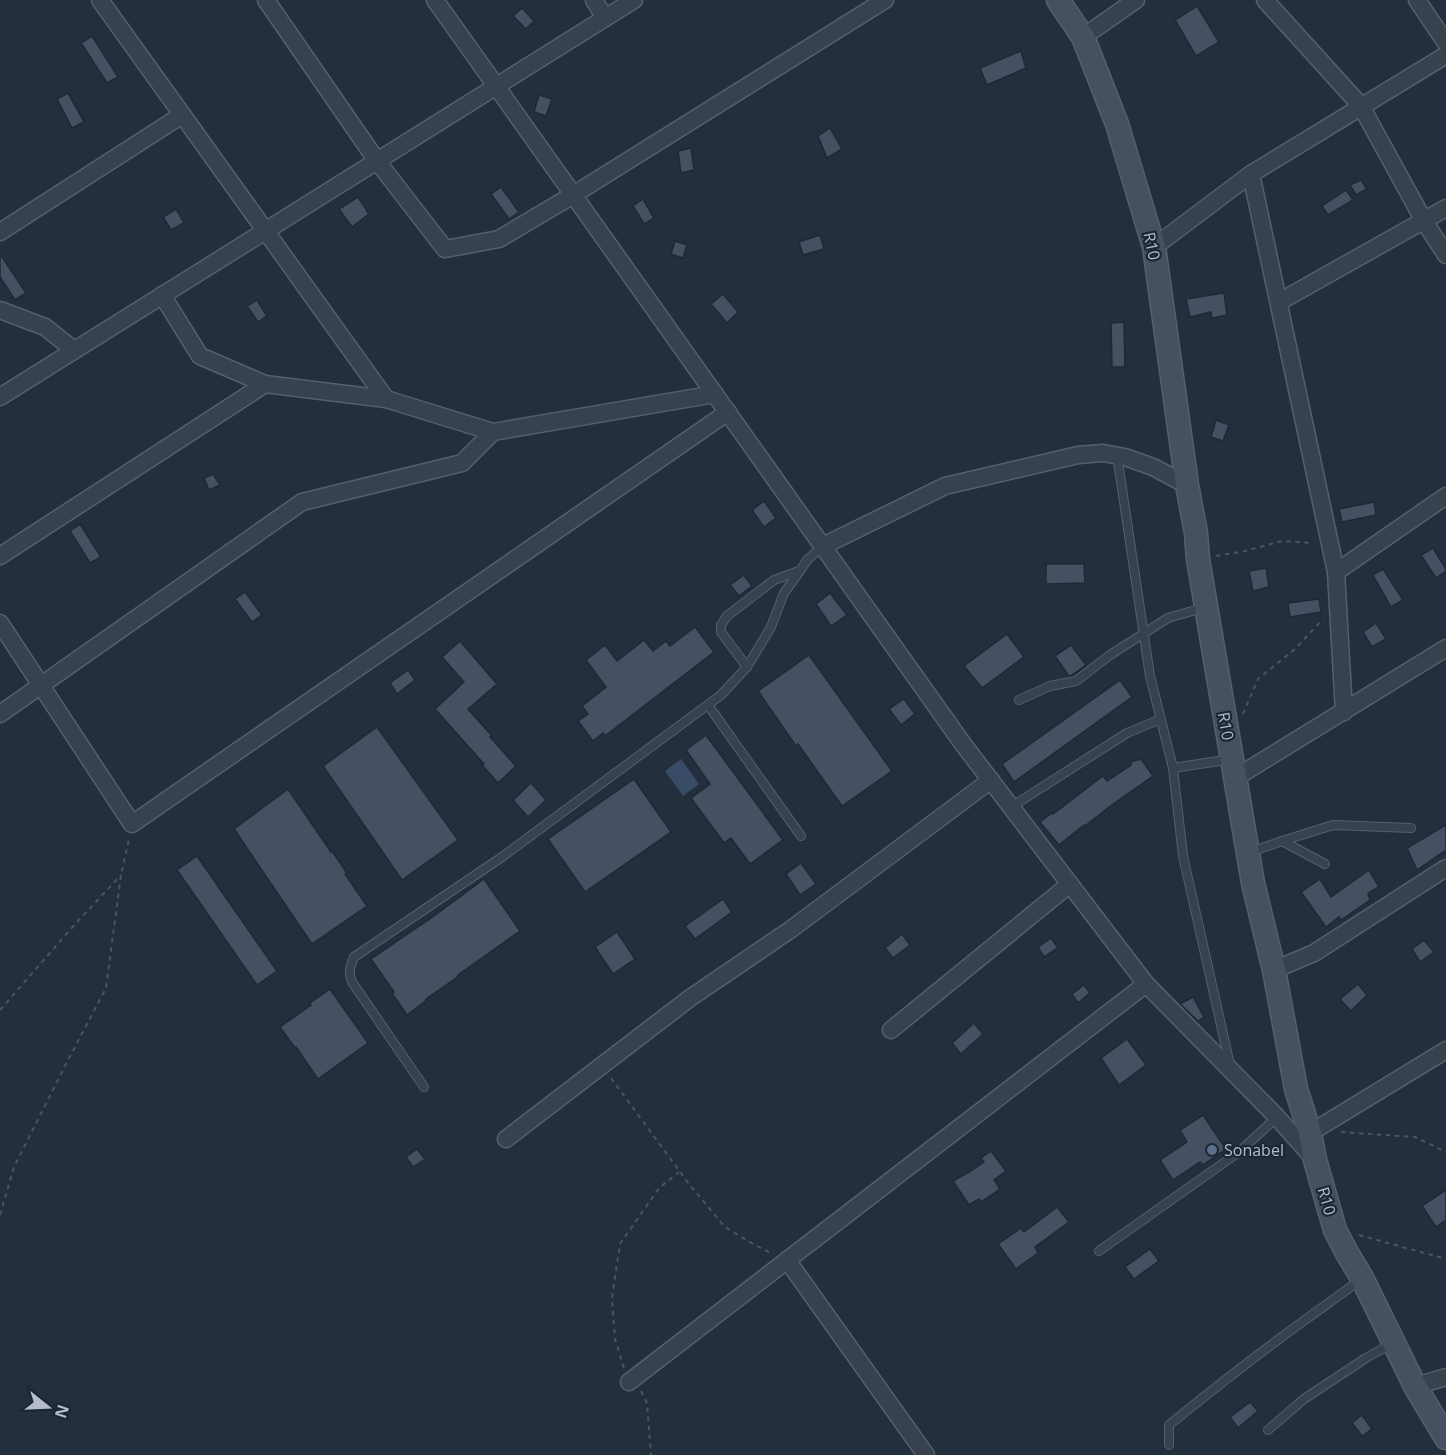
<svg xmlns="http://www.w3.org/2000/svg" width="1446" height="1455" font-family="'Open Sans',sans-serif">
<rect width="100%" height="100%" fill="#242f3e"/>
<path fill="#394c67" d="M681,759L699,784L683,796L665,771Z"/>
<g fill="#455162" stroke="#1f2835" stroke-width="1.5">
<path d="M1197,6L1219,42L1196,56L1175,20Z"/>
<path d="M522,8L534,21L526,29L513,16Z"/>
<path d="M92,36L118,77L107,83L81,43Z"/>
<path d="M1021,51L1026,68L987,85L980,68Z"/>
<path d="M68,93L84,122L72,128L57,99Z"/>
<path d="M539,95L552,99L546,116L534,112Z"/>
<path d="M830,128L842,149L827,158L818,136Z"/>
<path d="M691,148L694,170L681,173L678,151Z"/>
<path d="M1361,180L1367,189L1356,195L1350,185Z"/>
<path d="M501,187L519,212L509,219L491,194Z"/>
<path d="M1346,190L1353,200L1328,215L1322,206Z"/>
<path d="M358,197L369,214L352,227L339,209Z"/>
<path d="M643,199L654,218L644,224L633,206Z"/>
<path d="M176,209L184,223L171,230L163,217Z"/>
<path d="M820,235L824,249L803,255L799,242Z"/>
<path d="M675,241L687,245L683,258L671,254Z"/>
<path d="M0,254L26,293L15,300L0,277Z"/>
<path d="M1224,293L1227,315L1212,318L1211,312L1190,317L1186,299Z"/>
<path d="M723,294L738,312L727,323L711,304Z"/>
<path d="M257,300L267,316L258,322L247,306Z"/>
<path d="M1124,322L1125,367H1112L1111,323Z"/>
<path d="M1216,420L1229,425L1223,441L1211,437Z"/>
<path d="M213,474L220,485L209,490L204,478Z"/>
<path d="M764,501L776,518L764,527L752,510Z"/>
<path d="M1374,502L1376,515L1342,522L1339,509Z"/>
<path d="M80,524L101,557L90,563L70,531Z"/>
<path d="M1433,548L1446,569V571L1436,578L1421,555Z"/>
<path d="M1046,564H1084L1085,583L1046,584Z"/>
<path d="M1266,568L1269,587L1253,591L1249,571Z"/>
<path d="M1383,569L1403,600L1391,607L1373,575Z"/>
<path d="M744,575L752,586L739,596L730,585Z"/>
<path d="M245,592L262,615L252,622L235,599Z"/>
<path d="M830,593L847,615L831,626L816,604Z"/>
<path d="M1319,599L1321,612L1290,617L1288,603Z"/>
<path d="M1376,623L1386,639L1372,647L1363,632Z"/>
<path d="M695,627L714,652L605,736L603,733L593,741L578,721L588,714L582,706L606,687L586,660L605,645L617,661L644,640L653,651L666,641L670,646Z"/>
<path d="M1007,634L1024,657L982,688L964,666Z"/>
<path d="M460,641L497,684L468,709L492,736L490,737L516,766L498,783L482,765L484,764L435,709L464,682L442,657Z"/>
<path d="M1071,645L1086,665L1072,675L1069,676L1055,656Z"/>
<path d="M809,655L892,771L842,806L798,744L796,746L758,691Z"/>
<path d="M408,670L415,680L397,694L390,683Z"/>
<path d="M1120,680L1132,697L1014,782L1002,764Z"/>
<path d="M904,699L915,714L901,725L889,709Z"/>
<path d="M377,727L458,840L402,880L323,766Z"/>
<path d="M706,735L783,840L750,864L731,838L724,843L691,798L710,784L686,750Z"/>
<path d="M1141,759L1153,776L1109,807L1085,826L1084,825L1059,845L1040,822L1052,813L1053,814L1103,776L1107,781L1131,765V762Z"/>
<path d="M634,779L671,832L585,892L548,839Z"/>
<path d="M531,783L546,800L528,817L513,800Z"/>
<path d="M288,789L331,852L332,851L347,873L345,874L367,906L312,944L234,829Z"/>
<path d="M1446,825V850L1417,870L1407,848Z"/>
<path d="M197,856L277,971L257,985L177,870Z"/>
<path d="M801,863L816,884L800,895L786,874Z"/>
<path d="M1369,870L1379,887L1368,893L1370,900L1341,920L1339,917L1326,927L1301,892L1320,879L1331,897Z"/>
<path d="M484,879L520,931L458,975L459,976L426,999L427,1000L407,1015L392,993L394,992L371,959L434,916Z"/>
<path d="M723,899L732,912L695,939L685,926Z"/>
<path d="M617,932L635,959L613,974L595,947Z"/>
<path d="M902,934L910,945L893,958L885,948Z"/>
<path d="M1051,938L1058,948L1044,957L1038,947Z"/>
<path d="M1424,940L1434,952L1420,962L1412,949Z"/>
<path d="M1358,984L1367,995L1351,1011L1340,999Z"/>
<path d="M1084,985L1090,993L1078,1003L1072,994Z"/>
<path d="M330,989L368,1043L318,1079L296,1047L295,1048L280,1027L311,1005L310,1003Z"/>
<path d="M1193,997L1204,1017L1198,1021L1180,1004Z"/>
<path d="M974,1023L983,1034L961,1054L952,1043Z"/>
<path d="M1127,1039L1146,1065L1119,1085L1101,1058Z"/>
<path d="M1203,1115L1226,1149L1203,1165L1200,1162L1173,1180L1160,1160L1187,1142L1180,1130Z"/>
<path d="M417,1149L425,1159L413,1167L406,1157Z"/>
<path d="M991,1151L1006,1171L994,1180L1000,1189L981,1202L979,1199L969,1205L953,1181L969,1172L984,1162L981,1158Z"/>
<path d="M1446,1190V1220L1436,1227L1422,1206Z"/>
<path d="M1057,1207L1069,1222L1035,1247L1038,1253L1016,1269L998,1244L1021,1228L1024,1232Z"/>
<path d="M1150,1249L1159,1261L1134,1279L1125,1267Z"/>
<path d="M1250,1402L1258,1411L1238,1428L1230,1417Z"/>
<path d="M1362,1415L1372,1429L1362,1436L1352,1423Z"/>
</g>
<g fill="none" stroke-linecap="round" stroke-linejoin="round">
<defs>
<g id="lane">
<path d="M1117,455L1150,676L1173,768L1183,856L1230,1065"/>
<path d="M747,667L721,632V625L727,616L774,580L799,571"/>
<path d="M1019,700L1050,686L1076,681L1110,655L1168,618L1206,607"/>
<path d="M708,705L801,836"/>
<path d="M1173,768L1232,759"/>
<path d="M1011,807L1127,733L1161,719"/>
<path d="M1282,841L1333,825L1411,828"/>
<path d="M1248,853L1282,841L1325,864"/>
<path d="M424,1087L352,982C348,973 350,967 354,957L502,857L721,695L747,667L771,627L784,593L800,571L807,560L823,546"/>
<path d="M1099,1251L1239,1152L1277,1117"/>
<path d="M1268,1430L1304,1399L1366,1358L1393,1343"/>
<path d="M1169,1445V1425C1213,1389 1259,1353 1305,1320C1324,1306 1343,1293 1361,1279"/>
</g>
<g id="street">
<path d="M100,0L386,399L493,432L715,394"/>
<path d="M266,0L377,161L445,249L499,239L573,195L885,0"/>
<path d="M435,0L963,744L1146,984L1277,1117L1315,1160"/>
<path d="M594,0L605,18"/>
<path d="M1265,0L1361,106L1424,221L1446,255"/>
<path d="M1417,0L1446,43"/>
<path d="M1083,37L1136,0"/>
<path d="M1251,174L1336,572L1344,712"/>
<path d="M0,232L182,115"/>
<path d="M1154,247L1251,174L1446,55"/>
<path d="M162,295L200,356L265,384"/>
<path d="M1279,302L1446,208"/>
<path d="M0,310L45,327L74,350"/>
<path d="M0,397L634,0"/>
<path d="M823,546L945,486L1078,455L1103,453L1125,457L1153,467L1187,485"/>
<path d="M0,556L265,384L386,399"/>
<path d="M1336,572L1446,496"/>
<path d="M0,623L132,824L728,412"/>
<path d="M0,714L302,502L462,463L493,432"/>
<path d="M1235,778L1446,648"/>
<path d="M1274,970L1314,953L1446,868"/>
<path d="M891,1030L1070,884"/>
<path d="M1310,1133L1446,1050"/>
<path d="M506,1139L690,998L790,930L991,780"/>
<path d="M787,1260L926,1455"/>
<path d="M629,1382L1146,984"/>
<path d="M1415,1386L1446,1377"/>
</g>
<path id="secondary" d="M1058,0L1083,37L1117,124L1154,247L1187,485L1196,533L1198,559L1253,883L1274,970L1296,1089L1310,1133L1315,1160L1335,1230L1347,1253L1362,1278L1415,1386L1446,1438"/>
</defs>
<use href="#lane" stroke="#565f6c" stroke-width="10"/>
<use href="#street" stroke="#565f6c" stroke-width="19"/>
<use href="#secondary" stroke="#565f6c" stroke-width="25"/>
<g stroke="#44595c" stroke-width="2" stroke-dasharray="4.5 4.5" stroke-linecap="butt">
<path d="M1216,556L1245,551L1282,541L1313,543"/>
<path d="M1243,714L1258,679L1295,649L1323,619"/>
<path d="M0,1010L77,922L121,875"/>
<path d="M611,1078L689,1184L725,1227L753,1244L771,1253"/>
<path d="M1341,1132L1415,1137L1446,1152"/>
<path d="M0,1215L14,1167L65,1066L106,988L121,875L129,839"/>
<path d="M1359,1235L1446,1259"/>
<path d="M624,1368L615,1339L612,1298L620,1244L659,1188L679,1172"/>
<path d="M641,1391L647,1403L651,1455"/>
</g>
<use href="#lane" stroke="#38414e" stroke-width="8"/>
<use href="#street" stroke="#38414e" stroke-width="16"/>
<use href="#secondary" stroke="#465061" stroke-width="22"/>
</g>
<circle fill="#5c6f8a" stroke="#1d2633" stroke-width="2" cx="1212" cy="1150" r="6"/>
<g text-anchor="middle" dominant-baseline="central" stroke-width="4.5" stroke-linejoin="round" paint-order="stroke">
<g font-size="16" fill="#b4bcc9" stroke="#1d2633">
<text transform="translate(1152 246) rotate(78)">R10</text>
<text transform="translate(1226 726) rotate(80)">R10</text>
<text transform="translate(1327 1201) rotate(74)">R10</text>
</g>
<g font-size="16" fill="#b4bcc9" stroke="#1d2633" text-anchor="start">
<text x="1224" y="1150">Sonabel</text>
</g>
</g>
<g transform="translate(48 1407) rotate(108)" stroke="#1d2633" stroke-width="4.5" paint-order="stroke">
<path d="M0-4.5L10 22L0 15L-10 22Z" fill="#b4bcc9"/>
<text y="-9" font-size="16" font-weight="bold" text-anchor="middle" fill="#b4bcc9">N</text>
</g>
</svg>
